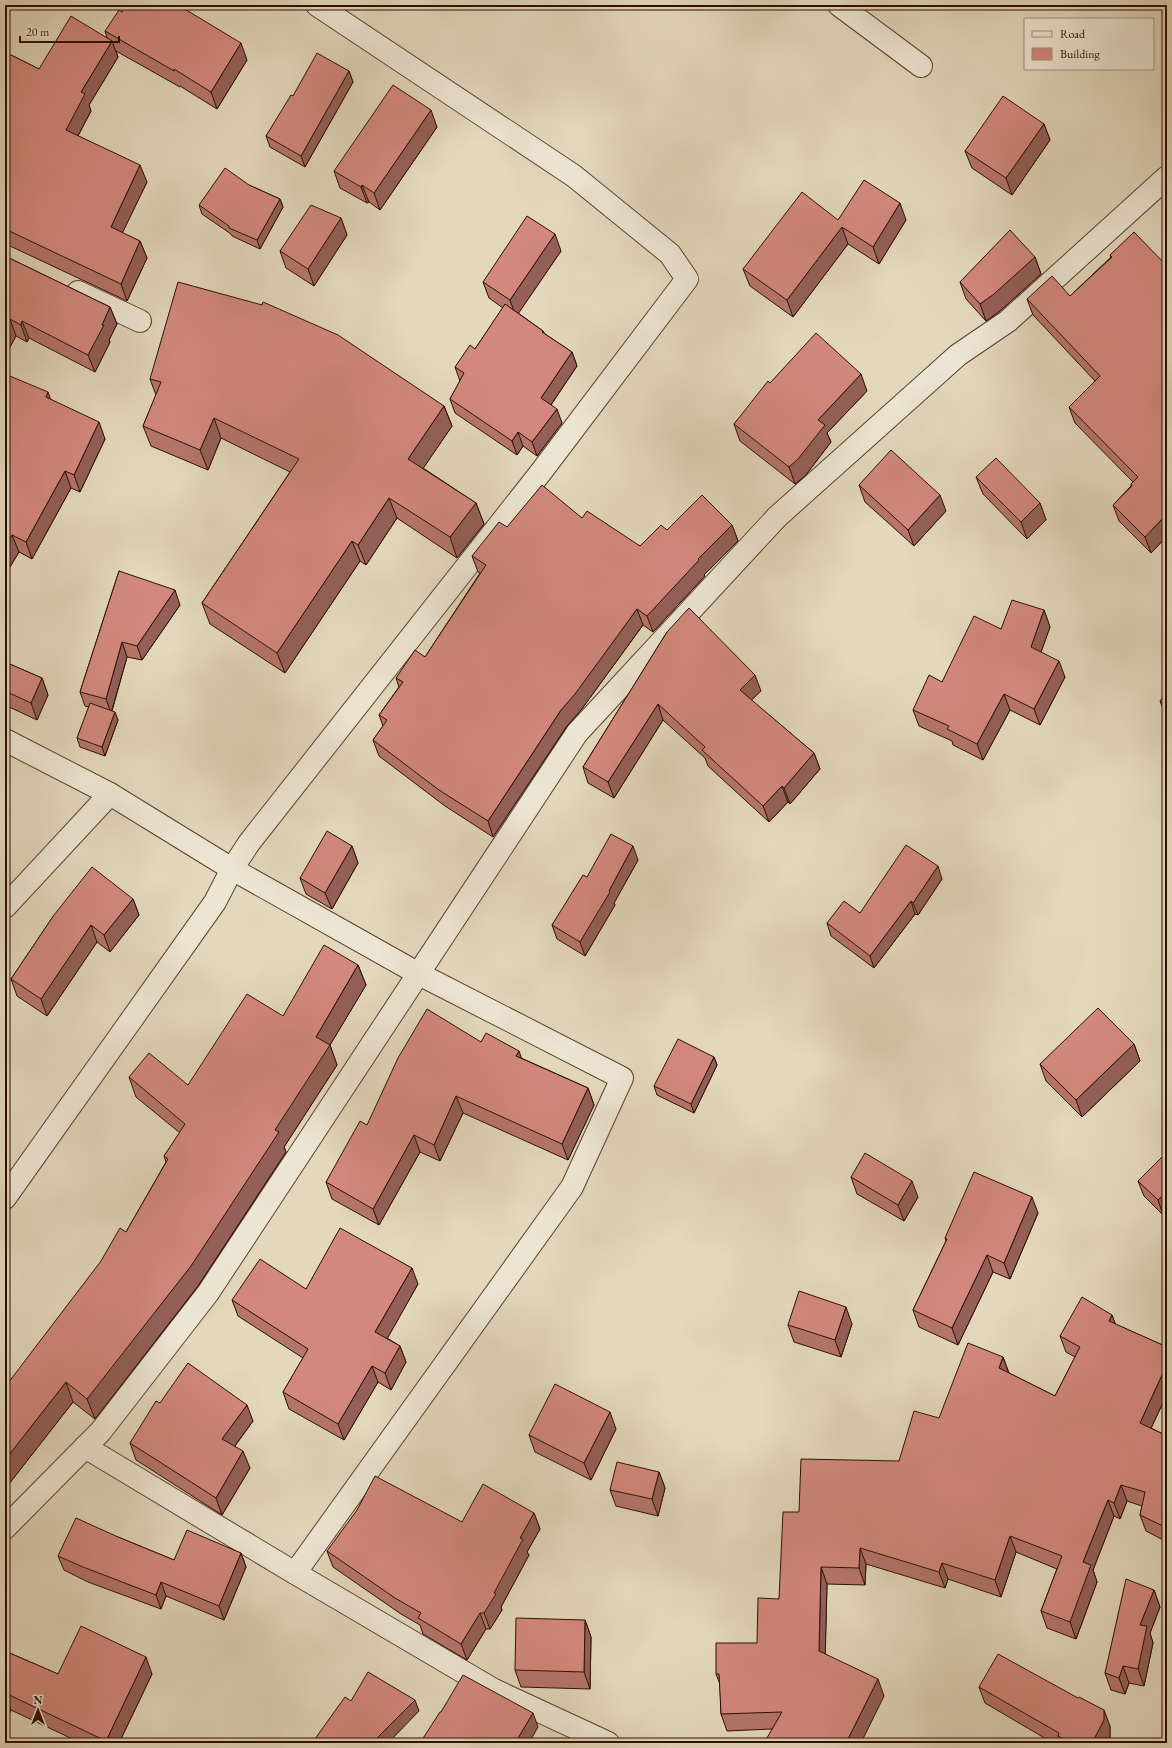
<svg xmlns="http://www.w3.org/2000/svg" width="1172" height="1748" font-family="'EB Garamond',serif">
<rect width="100%" height="100%" fill="#e3d7bc"/>
<filter id="stains"><feTurbulence type="fractalNoise" baseFrequency=".005" numOctaves="4"/><feColorMatrix values="0 0 0 0 .2 0 0 0 0 .09 0 0 0 0 .02 0 0 0 .5 -.17"/></filter>
<radialGradient id="worn" r=".72"><stop offset=".6" stop-color="#630" stop-opacity="0"/><stop offset="1" stop-color="#630" stop-opacity=".3"/></radialGradient>
<g fill="none" stroke-linecap="round" stroke-linejoin="round">
<defs>
<g id="street">
<path d="M839,5L921,66"/>
<path d="M78,292L140,321"/>
<path d="M5,740L110,794L232,869L419,974L622,1078L572,1187L295,1573L85,1447"/>
<path d="M5,907L110,794"/>
<path d="M5,1198L215,902L232,869L249,843L541,472L687,279L670,254L574,176L317,5"/>
<path d="M5,1528L101,1431L208,1293L577,733L777,517L958,355L1008,321L1167,177"/>
<path d="M295,1573L494,1690L608,1743"/>
</g>
</defs>
<use href="#street" stroke="#5a4131" stroke-width="24"/>
<use href="#street" stroke="#ede5d3" stroke-width="22"/>
</g>
<g fill="#b5756c" stroke="#2c0f03">
<path d="M105,31L247,60L217,109L180,86V87L116,51L118,57L89,105L91,111L78,136L147,182L122,233L140,241L147,258L127,301L10,246H5V52L39,69L107,38Z"/>
<path d="M349,71L353,82L305,167L270,147L266,136L293,96Z"/>
<path d="M1044,124L1050,140L1012,195L972,168L965,151Z"/>
<path d="M437,127L380,210L369,202L367,203L340,188L334,171Z"/>
<path d="M249,185L280,199L283,207L260,249L232,236L231,234L202,214L199,205Z"/>
<path d="M341,218L347,235L314,286L286,268L280,251Z"/>
<path d="M838,220H906L879,264L848,244L793,317L750,286L743,269Z"/>
<path d="M561,251L518,313L543,331L545,334L572,352L577,366L551,405L562,423L537,456L523,446L517,455L455,413L450,399L460,381L455,367L475,349L503,308L489,298L483,282Z"/>
<path d="M1110,255L1167,266V536L1151,553L1119,521L1113,505L1131,486V484L1133,482L1075,423L1069,407L1095,381L1033,315L1027,299L1070,296L1111,257Z"/>
<path d="M5,256L110,307L117,324L109,340L110,342L95,372L29,338L27,342L16,336L5,356Z"/>
<path d="M1035,257L1041,274L1000,311L986,321L966,299L960,282Z"/>
<path d="M5,374L50,399L105,439L80,492L71,488L32,559L19,552L5,575Z"/>
<path d="M150,379L444,406L452,426L423,468L476,503L484,524L457,558L397,518L366,565L360,561L285,673L210,624L202,603L290,472L221,438L208,470L151,446L143,426L156,395Z"/>
<path d="M770,383L867,391L827,433L831,442L805,476L795,484L740,441L734,424Z"/>
<path d="M976,477L1040,503L1046,520L1027,539L983,494Z"/>
<path d="M859,485L946,511L914,546L865,502Z"/>
<path d="M582,518L640,546L667,530L732,525L738,541L704,575L705,576L653,632L643,625L581,710L567,726L493,837L445,806L379,756L373,740L383,726L379,715L399,687L396,678L425,657L480,573L478,572L472,556L507,527Z"/>
<path d="M119,571L180,605L142,660L127,657L112,711L118,720L105,756L80,747L77,738L89,707L85,706L80,692Z"/>
<path d="M1044,610L1050,627L1041,652L1065,677L1040,725L1010,710L983,760L953,745L952,741L919,726L913,710L942,682L1001,629Z"/>
<path d="M667,632L761,691L751,700L814,753L820,769L790,804L788,802L769,822L708,766L705,758L663,720L614,798L588,783L583,767Z"/>
<path d="M5,662L42,678L48,695L37,720L5,705Z"/>
<path d="M1167,693V716L1165,714L1160,701Z"/>
<path d="M352,846L358,863L332,909L306,894L300,878Z"/>
<path d="M638,860L614,903L615,905L585,956L557,939L552,925L587,877Z"/>
<path d="M942,879L918,915L915,914L874,968L831,936L827,923L860,913Z"/>
<path d="M133,899L139,915L110,952L97,942L47,1016L17,996L11,979L54,915Z"/>
<path d="M358,965L366,985L330,1045L337,1065L284,1147L286,1152L198,1286L95,1419L73,1402L5,1489L126,1232L166,1162L164,1156L180,1133L136,1097L129,1077L188,1085L283,1016Z"/>
<path d="M481,1042L521,1058L588,1088L594,1105L568,1160L463,1113L440,1161L420,1152L379,1225L332,1199L326,1182L367,1125Z"/>
<path d="M1134,1044L1140,1061L1082,1117L1046,1081L1040,1064Z"/>
<path d="M714,1057L717,1065L694,1113L657,1095L654,1086Z"/>
<path d="M1167,1152V1212L1163,1215L1144,1196L1138,1181Z"/>
<path d="M851,1177L918,1197L904,1221L857,1194Z"/>
<path d="M1038,1213L1010,1279L993,1272L958,1345L919,1327L913,1310L946,1241L945,1238Z"/>
<path d="M418,1284L387,1338L400,1346L406,1362L391,1390L378,1382L344,1440L289,1409L283,1392L303,1358L238,1316L232,1300L306,1289Z"/>
<path d="M1112,1315L1115,1324L1167,1347V1394L1151,1428L1167,1436V1542L1146,1531L1140,1515L1142,1506L1127,1501L1120,1519L1114,1516L1093,1570L1097,1582L1076,1639L1047,1628L1041,1611L1057,1569L1016,1552L1001,1597L948,1579L945,1588L866,1564L865,1585L827,1584L825,1654L884,1696L772,1729L727,1731L721,1714L720,1684L716,1674L757,1643L779,1599L799,1512L899,1461L939,1418L1003,1357L1009,1373L1055,1396L1075,1357L1066,1352L1060,1336Z"/>
<path d="M852,1324L841,1357L794,1342L788,1325Z"/>
<path d="M160,1403L253,1421L235,1446L250,1468L222,1515L136,1460L130,1443Z"/>
<path d="M616,1429L591,1480L535,1452L529,1435Z"/>
<path d="M659,1472L665,1488L658,1516L616,1506L610,1490Z"/>
<path d="M534,1513L540,1529L527,1552L529,1555L501,1607L502,1610L490,1629H486L467,1660L423,1634L420,1625L401,1614L333,1567L327,1551L462,1522Z"/>
<path d="M118,1537L174,1560L241,1553L246,1567L224,1620L166,1596L161,1609L88,1582L64,1570L58,1556Z"/>
<path d="M1154,1590L1160,1607L1150,1633L1153,1643L1144,1686L1129,1683L1125,1694L1111,1690L1105,1673Z"/>
<path d="M585,1620L591,1637L590,1689L521,1687L515,1670Z"/>
<path d="M5,1651L58,1674H152L119,1743H81L11,1710L8,1716L5,1715Z"/>
<path d="M979,1687L1110,1726V1737L1107,1743H1053L985,1703Z"/>
</g>
<g fill="#935f58" stroke="#2c0f03">
<path d="M112,41L118,57L89,105L91,111L72,147L66,130L81,92Z"/>
<path d="M241,43L247,60L217,109L211,92Z"/>
<path d="M349,71L353,82L305,167L301,156Z"/>
<path d="M431,110L437,127L380,210L374,193Z"/>
<path d="M1044,124L1050,140L1012,195L1006,178Z"/>
<path d="M140,165L147,182L117,244L111,227Z"/>
<path d="M362,185L369,202L367,203L361,187Z"/>
<path d="M280,199L283,207L260,249L257,240Z"/>
<path d="M900,203L906,220L879,264L873,247Z"/>
<path d="M341,218L347,235L314,286L308,269Z"/>
<path d="M842,227L848,244L793,317L787,300Z"/>
<path d="M555,234L561,251L516,317L510,300Z"/>
<path d="M140,241L147,258L127,301L121,284Z"/>
<path d="M1035,257L1041,274L1000,311L986,321L980,304Z"/>
<path d="M110,307L117,324L109,340L110,342L95,372L88,355Z"/>
<path d="M10,319L16,336L5,356V328Z"/>
<path d="M22,321L29,338L27,342L21,325Z"/>
<path d="M572,352L577,366L546,412L541,398Z"/>
<path d="M861,374L867,391L827,433L831,442L805,476L795,484L789,467L818,420Z"/>
<path d="M48,392L54,409L46,397Z"/>
<path d="M444,406L452,426L416,479L408,459Z"/>
<path d="M557,409L562,423L537,456L532,442Z"/>
<path d="M214,418L221,438L208,470L200,450Z"/>
<path d="M99,422L105,439L80,492L74,475Z"/>
<path d="M518,432L523,446L517,455L512,441Z"/>
<path d="M65,471L71,488L32,559L26,542Z"/>
<path d="M940,495L946,511L914,546L908,530Z"/>
<path d="M389,498L397,518L366,565L358,545Z"/>
<path d="M476,503L484,524L457,558L450,537Z"/>
<path d="M1040,503L1046,520L1027,539L1021,522Z"/>
<path d="M1164,517L1167,526V536L1151,553L1145,537Z"/>
<path d="M732,525L738,541L704,575L705,576L653,632L647,616L698,559Z"/>
<path d="M12,535L19,552L5,575V548Z"/>
<path d="M352,541L360,561L285,673L277,653Z"/>
<path d="M175,590L180,605L142,660L137,646Z"/>
<path d="M637,609L643,625L581,710L567,726L493,837L488,821L561,710Z"/>
<path d="M1044,610L1050,627L1037,663L1031,647Z"/>
<path d="M122,642L127,657L111,713L106,699Z"/>
<path d="M1059,661L1065,677L1040,725L1034,709Z"/>
<path d="M755,675L761,691L745,706L740,690Z"/>
<path d="M42,678L48,695L37,720L31,703Z"/>
<path d="M1004,694L1010,710L983,760L977,744Z"/>
<path d="M658,704L663,720L614,798L608,782Z"/>
<path d="M115,712L118,720L105,756L102,747Z"/>
<path d="M814,753L820,769L790,804L784,788Z"/>
<path d="M782,786L788,802L769,822L763,806Z"/>
<path d="M352,846L358,863L332,909L325,893Z"/>
<path d="M633,846L638,860L614,903L615,905L585,956L580,942L609,891Z"/>
<path d="M938,866L942,879L918,915L913,903Z"/>
<path d="M133,899L139,915L110,952L104,935Z"/>
<path d="M911,901L915,914L874,968L870,956Z"/>
<path d="M91,925L97,942L47,1016L41,999Z"/>
<path d="M358,965L366,985L330,1045L337,1065L284,1147L286,1152L198,1286L95,1419L87,1399L275,1130L316,1037Z"/>
<path d="M1134,1044L1140,1061L1082,1117L1076,1100Z"/>
<path d="M519,1051L525,1068L516,1056Z"/>
<path d="M714,1057L717,1065L694,1113L691,1104Z"/>
<path d="M588,1088L594,1105L568,1160L562,1144Z"/>
<path d="M456,1096L463,1113L440,1161L434,1145Z"/>
<path d="M414,1135L420,1152L379,1225L373,1209Z"/>
<path d="M912,1181L918,1197L904,1221L898,1205Z"/>
<path d="M1163,1195L1167,1206V1212L1163,1215L1158,1200Z"/>
<path d="M1032,1197L1038,1213L1010,1279L1004,1263Z"/>
<path d="M987,1255L993,1272L958,1345L952,1328Z"/>
<path d="M412,1268L418,1284L382,1348L375,1332Z"/>
<path d="M846,1307L852,1324L841,1357L835,1340Z"/>
<path d="M1112,1315L1118,1331L1109,1321Z"/>
<path d="M400,1346L406,1362L391,1390L385,1373Z"/>
<path d="M1003,1357L1009,1374L999,1368Z"/>
<path d="M1167,1364V1394L1146,1439L1140,1423Z"/>
<path d="M372,1366L378,1382L344,1440L338,1424Z"/>
<path d="M66,1382L73,1402L5,1489V1460Z"/>
<path d="M247,1405L253,1421L228,1455L222,1439Z"/>
<path d="M610,1412L616,1429L591,1480L584,1463Z"/>
<path d="M243,1451L250,1468L222,1515L216,1498Z"/>
<path d="M659,1472L665,1488L658,1516L652,1499Z"/>
<path d="M1121,1485L1127,1501L1120,1519L1114,1503Z"/>
<path d="M1108,1500L1114,1516L1093,1570L1097,1582L1076,1639L1070,1622L1083,1562Z"/>
<path d="M534,1513L540,1529L527,1552L529,1555L501,1607L502,1610L490,1629L484,1613L520,1538Z"/>
<path d="M1010,1536L1016,1552L1001,1597L995,1580Z"/>
<path d="M860,1548L866,1564L865,1585L859,1568Z"/>
<path d="M241,1553L246,1567L224,1620L219,1606Z"/>
<path d="M942,1563L948,1579L945,1588L939,1572Z"/>
<path d="M821,1567L827,1584L825,1667L819,1651Z"/>
<path d="M161,1582L166,1596L161,1609L156,1595Z"/>
<path d="M1154,1590L1160,1607L1150,1633L1153,1643L1144,1686L1138,1669L1140,1625Z"/>
<path d="M480,1613L486,1629L467,1660L461,1644Z"/>
<path d="M585,1620L591,1637L590,1689L584,1672Z"/>
<path d="M146,1657L152,1674L119,1743H106V1741Z"/>
<path d="M1123,1666L1129,1683L1125,1694L1119,1678Z"/>
<path d="M878,1679L884,1696L861,1743H846Z"/>
<path d="M5,1694L11,1710L8,1716L5,1708Z"/>
<path d="M415,1700L419,1711L388,1743H372Z"/>
<path d="M1104,1710L1110,1726V1737L1107,1743H1092Z"/>
<path d="M533,1713L538,1727L529,1743H515Z"/>
</g>
<g fill="#d2887d" stroke="#2c0f03">
<path d="M126,5H164L168,7L169,5H178L241,43L211,92L174,69V71L105,31L119,10L122,12Z"/>
<path d="M71,16L112,41L81,92L85,94L66,130L140,165L111,227L140,241L121,284L5,229V52L39,69Z"/>
<path d="M317,53L349,71L301,156L266,136L291,95L293,96Z"/>
<path d="M393,85L431,110L374,193L362,185L361,187L334,171Z"/>
<path d="M1003,96L1044,124L1006,178L965,151Z"/>
<path d="M225,168L249,185L280,199L257,240L229,228V226L199,205Z"/>
<path d="M864,180L900,203L873,247L842,227L787,300L743,269L802,192L838,220Z"/>
<path d="M311,205L341,218L308,269L280,251Z"/>
<path d="M527,216L555,234L510,300L483,282Z"/>
<path d="M1010,230L1035,257L994,294L980,304L960,282Z"/>
<path d="M1134,232L1167,266V521L1164,517L1145,537L1113,505L1132,486L1131,484L1138,477L1069,407L1100,376L1027,299L1052,276L1070,296L1112,257L1110,255Z"/>
<path d="M5,256L110,307L102,325H104L88,355L22,321L21,325L10,319L5,328Z"/>
<path d="M178,282L262,305L263,302L338,335L444,406L408,459L476,503L450,537L389,498L358,545L352,541L277,653L202,603L299,459L214,418L200,450L143,426L161,382L150,379Z"/>
<path d="M505,304L543,331L542,332L572,352L541,398L557,409L532,442L518,432L512,441L450,399L464,373L455,367L470,345L475,349Z"/>
<path d="M816,333L861,374L818,420L825,425L798,459L789,467L734,424L768,381L770,383Z"/>
<path d="M5,374L48,392L46,397L99,422L74,475L65,471L26,542L12,535L5,548Z"/>
<path d="M891,450L940,495L908,530L859,485Z"/>
<path d="M996,458L1040,503L1021,522L976,477Z"/>
<path d="M542,485L582,518L587,511L640,546L661,525L667,530L702,495L732,525L698,559L699,560L647,616L637,609L575,694L561,710L488,821L439,790L373,740L387,720L379,715L403,682L396,678L415,650L425,657L486,565L472,556L499,522L507,527Z"/>
<path d="M119,571L175,590L137,646L122,642L106,699L80,692Z"/>
<path d="M1012,600L1044,610L1031,647L1059,661L1034,709L1004,694L977,744L947,729L949,726L913,710L929,675L942,682L974,616L1001,629Z"/>
<path d="M689,608L755,675L740,690L814,753L784,788L782,786L763,806L702,750L705,747L658,704L608,782L583,767L667,632Z"/>
<path d="M5,662L42,678L31,703L5,691Z"/>
<path d="M1167,693V707L1160,701Z"/>
<path d="M90,703L115,712L102,747L77,738Z"/>
<path d="M327,831L352,846L325,893L300,878Z"/>
<path d="M611,834L633,846L609,891L610,892L580,942L552,925L583,875L587,877Z"/>
<path d="M906,845L938,866L913,903L911,901L870,956L827,923L844,901L860,913Z"/>
<path d="M92,867L133,899L104,935L91,925L41,999L11,979L54,915Z"/>
<path d="M324,945L358,965L316,1037L330,1045L275,1130L279,1132L191,1266L87,1399L66,1382L5,1460V1387L101,1261L120,1228L126,1232L168,1159L164,1156L185,1124L129,1077L149,1053L188,1085L247,994L283,1016Z"/>
<path d="M1098,1008L1134,1044L1076,1100L1040,1064Z"/>
<path d="M427,1009L481,1042L486,1033L519,1051L516,1056L588,1088L562,1144L456,1096L434,1145L414,1135L373,1209L326,1182L360,1121L367,1125L398,1058Z"/>
<path d="M678,1039L714,1057L691,1104L654,1086Z"/>
<path d="M1167,1152V1199L1163,1195L1158,1200L1138,1181Z"/>
<path d="M865,1153L912,1181L898,1205L851,1177Z"/>
<path d="M974,1172L1032,1197L1004,1263L987,1255L952,1328L913,1310L947,1239L945,1238Z"/>
<path d="M340,1228L412,1268L375,1332L400,1346L385,1373L372,1366L338,1424L283,1392L308,1349L232,1300L260,1259L306,1289Z"/>
<path d="M799,1291L846,1307L835,1340L788,1325Z"/>
<path d="M1082,1297L1112,1315L1109,1321L1167,1347V1364L1140,1423L1167,1436V1528L1140,1515L1145,1492L1121,1485L1114,1503L1108,1500L1083,1562L1091,1565L1070,1622L1041,1611L1062,1556L1010,1536L995,1580L942,1563L939,1572L860,1548L859,1568L821,1567L819,1651L878,1679L846,1743H764L782,1712L721,1714L719,1674H716V1643H757L758,1598L779,1599L783,1512H799L801,1459L899,1461L914,1411L939,1418L968,1343L1003,1357L999,1368L1055,1396L1080,1347L1060,1336Z"/>
<path d="M188,1363L247,1405L222,1439L243,1451L216,1498L130,1443L156,1401L160,1403Z"/>
<path d="M555,1384L610,1412L584,1463L529,1435Z"/>
<path d="M617,1462L659,1472L652,1499L610,1490Z"/>
<path d="M375,1476L462,1522L483,1484L534,1513L520,1538L523,1539L494,1593L496,1594L484,1613H480L461,1644L418,1618L421,1613L395,1598L327,1551L357,1510Z"/>
<path d="M76,1518L118,1537L174,1560L187,1530L241,1553L219,1606L161,1582L156,1595L83,1567L58,1556Z"/>
<path d="M1126,1579L1154,1590L1140,1625L1147,1626L1138,1669L1123,1666L1119,1678L1105,1673Z"/>
<path d="M516,1618L585,1620L584,1672L515,1670Z"/>
<path d="M81,1626L146,1657L106,1741L5,1693V1651L58,1674Z"/>
<path d="M998,1654L1078,1698L1079,1697L1104,1710V1720L1092,1743H1072L1058,1736L1059,1733L979,1687Z"/>
<path d="M368,1672L415,1700L372,1743H312L345,1697L351,1701Z"/>
<path d="M463,1675L533,1713L515,1743H420L440,1712H441Z"/>
</g>
<rect width="1172" height="1748" fill="none" stroke="#e3d7bc" stroke-width="20"/>
<rect x="6" y="6" width="1160" height="1736" fill="none" stroke="#2c0f03" stroke-width="2"/>
<rect x="10" y="10" width="1152" height="1728" fill="none" stroke="#2c0f03"/>
<rect x="1024" y="18" width="130" height="52" fill="#ede5d3" stroke="#a08f80"/>
<rect x="1032" y="31" width="20" height="6" fill="#ede5d3" stroke="#a08f80"/>
<text x="1060" y="38" font-size="12" fill="#2c0f03">Road</text>
<rect x="1032" y="48" width="20" height="12" fill="#d2887d" stroke="#a08f80"/>
<text x="1060" y="58" font-size="12" fill="#2c0f03">Building</text>
<g transform="translate(38 1710)" stroke="#ede5d3" stroke-width="3" paint-order="stroke">
<path d="M0-3L7 15L0 10L-7 15Z" fill="#2c0f03"/>
<text y="-6" font-size="11" font-weight="bold" text-anchor="middle" fill="#2c0f03">N</text>
</g>
<path d="M20 36v6h99v-6" fill="none" stroke="#2c0f03" stroke-width="2"/>
<text x="26" y="36" font-size="12" fill="#2c0f03" stroke="#ede5d3" stroke-width="3" paint-order="stroke">20 m</text>
<rect width="100%" height="100%" filter="url(#stains)"/>
<rect width="100%" height="100%" fill="url(#worn)"/>
</svg>
